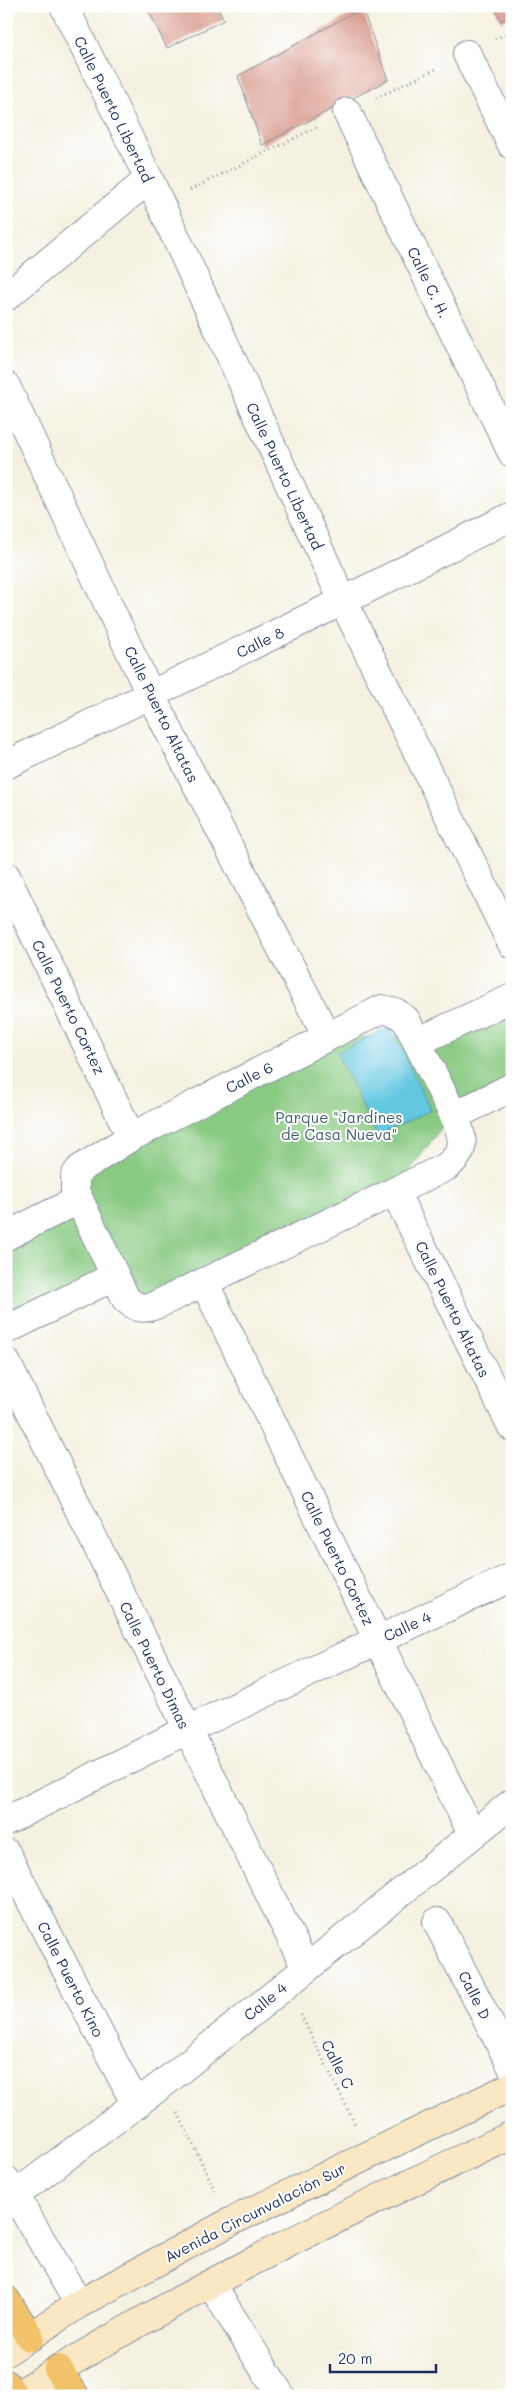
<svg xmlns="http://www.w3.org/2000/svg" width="518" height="2402" font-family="Mali,sans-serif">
<rect width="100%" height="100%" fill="#fff"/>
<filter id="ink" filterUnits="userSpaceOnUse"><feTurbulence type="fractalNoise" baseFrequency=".02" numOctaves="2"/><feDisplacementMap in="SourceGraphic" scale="10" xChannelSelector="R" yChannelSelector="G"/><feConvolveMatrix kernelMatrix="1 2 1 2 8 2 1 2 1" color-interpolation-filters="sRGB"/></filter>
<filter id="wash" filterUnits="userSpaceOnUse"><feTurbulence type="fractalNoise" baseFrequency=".0096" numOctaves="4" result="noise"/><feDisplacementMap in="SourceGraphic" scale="20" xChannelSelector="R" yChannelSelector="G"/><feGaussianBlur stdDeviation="1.12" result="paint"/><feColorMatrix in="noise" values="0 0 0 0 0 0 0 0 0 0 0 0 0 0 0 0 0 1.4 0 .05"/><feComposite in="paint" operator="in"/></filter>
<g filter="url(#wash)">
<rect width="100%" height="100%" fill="#f4f1e0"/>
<path fill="#89ca82" stroke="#527c70" d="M512,987V1081L450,1116L395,1190L131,1322L112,1279L6,1330V1237L80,1201L69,1175L332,1037H414Z"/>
<path fill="#63c7e1" stroke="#3f7ba0" d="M390,1026L431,1110L377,1136L337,1053Z"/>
<g id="blocks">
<g fill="#d99f91">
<path d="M146,6H217L224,20L167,48Z"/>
<path d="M494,6H512V16L501,21Z"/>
<path d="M362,8L388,80L262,145L238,76Z"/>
</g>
</g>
</g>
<g filter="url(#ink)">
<use href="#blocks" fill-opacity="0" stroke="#88909f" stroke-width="1"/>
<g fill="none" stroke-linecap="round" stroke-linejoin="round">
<defs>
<g id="street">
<path d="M64,6L149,179L343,601L512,944"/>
<path d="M467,54L512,145"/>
<path d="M347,112L512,453"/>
<path d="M6,297L149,179"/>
<path d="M6,386L151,696L327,1037"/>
<path d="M6,765L343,601L512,516"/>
<path d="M6,876L131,1137"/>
<path d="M382,1009L395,1012L406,1020L454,1116C464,1138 467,1151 446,1167L156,1305C143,1310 136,1308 126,1299L75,1191V1176L80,1169L131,1137Z"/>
<path d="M417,1042L512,998"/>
<path d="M454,1116L512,1087"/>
<path d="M395,1192L512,1427"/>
<path d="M6,1236L78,1200"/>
<path d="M204,1282L472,1834"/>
<path d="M6,1330L115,1276"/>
<path d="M6,1362L306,1968"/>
<path d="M6,1821L187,1730L512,1577"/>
<path d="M6,1853L136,2105"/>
<path d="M437,1922L512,2067"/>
<path d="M6,2180L79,2304"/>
<path d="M15,2195L164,2083L512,1803"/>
<path d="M211,2284L281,2396"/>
</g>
<g id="secondary">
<path d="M6,2352L79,2304L230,2222L512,2086"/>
<path d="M16,2396C174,2296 343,2214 512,2135"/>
</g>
<g id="highway">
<path d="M6,2300L30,2337"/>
<path d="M58,2369L75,2396"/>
<path d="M6,2384L14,2396"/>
</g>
</defs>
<use href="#street" stroke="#88909f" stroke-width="30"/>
<use href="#secondary" stroke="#88909f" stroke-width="30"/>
<use href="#highway" stroke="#88909f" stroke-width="30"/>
<g stroke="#88909f" stroke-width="3" stroke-dasharray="1 4" stroke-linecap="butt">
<path d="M495,39L512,31"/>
<path d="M376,98L438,68"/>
<path d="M190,190L319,126"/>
<path d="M301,2015L356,2126"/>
<path d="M178,2113L216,2193"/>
</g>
<use href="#street" stroke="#fff" stroke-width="28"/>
<use href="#secondary" stroke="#fae7c3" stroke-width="28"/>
<use href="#highway" stroke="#f2c26a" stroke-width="28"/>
</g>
</g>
<g text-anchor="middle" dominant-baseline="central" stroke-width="4" stroke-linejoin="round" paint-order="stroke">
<g font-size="15" fill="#1b2f5e" stroke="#fff">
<text transform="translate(114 109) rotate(64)">Calle Puerto Libertad</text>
<text transform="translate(429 282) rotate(64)">Calle C. H.</text>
<text transform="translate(285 476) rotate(65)">Calle Puerto Libertad</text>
<text transform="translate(260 642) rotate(-26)">Calle 8</text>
<text transform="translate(162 714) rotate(64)">Calle Puerto Altatas</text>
<text transform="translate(69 1007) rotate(64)">Calle Puerto Cortez</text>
<text transform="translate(249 1077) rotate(-27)">Calle 6</text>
<text transform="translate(453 1309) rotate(64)">Calle Puerto Altatas</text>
<text transform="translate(338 1558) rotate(64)">Calle Puerto Cortez</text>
<text transform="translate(407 1626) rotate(-25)">Calle 4</text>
<text transform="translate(155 1665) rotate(64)">Calle Puerto Dimas</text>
<text transform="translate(71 1979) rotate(63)">Calle Puerto Kino</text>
<text transform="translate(475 1995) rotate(63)">Calle D</text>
<text transform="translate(265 2001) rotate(-39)">Calle 4</text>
<text transform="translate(338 2064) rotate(63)">Calle C</text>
<text transform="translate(255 2212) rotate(-27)">Avenida Circunvalación Sur</text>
</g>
<g font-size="15" fill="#3c5e69" stroke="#fff">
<text x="339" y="1117">Parque "Jardines<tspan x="339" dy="17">de Casa Nueva"</tspan></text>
</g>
</g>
<rect width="518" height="2402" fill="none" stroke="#fff" stroke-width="25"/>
<path d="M330 2364v8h106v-8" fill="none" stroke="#1b2f5e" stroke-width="2.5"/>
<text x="338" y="2364" font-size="15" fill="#1b2f5e" stroke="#ffffff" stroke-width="4" paint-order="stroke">20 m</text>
</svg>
